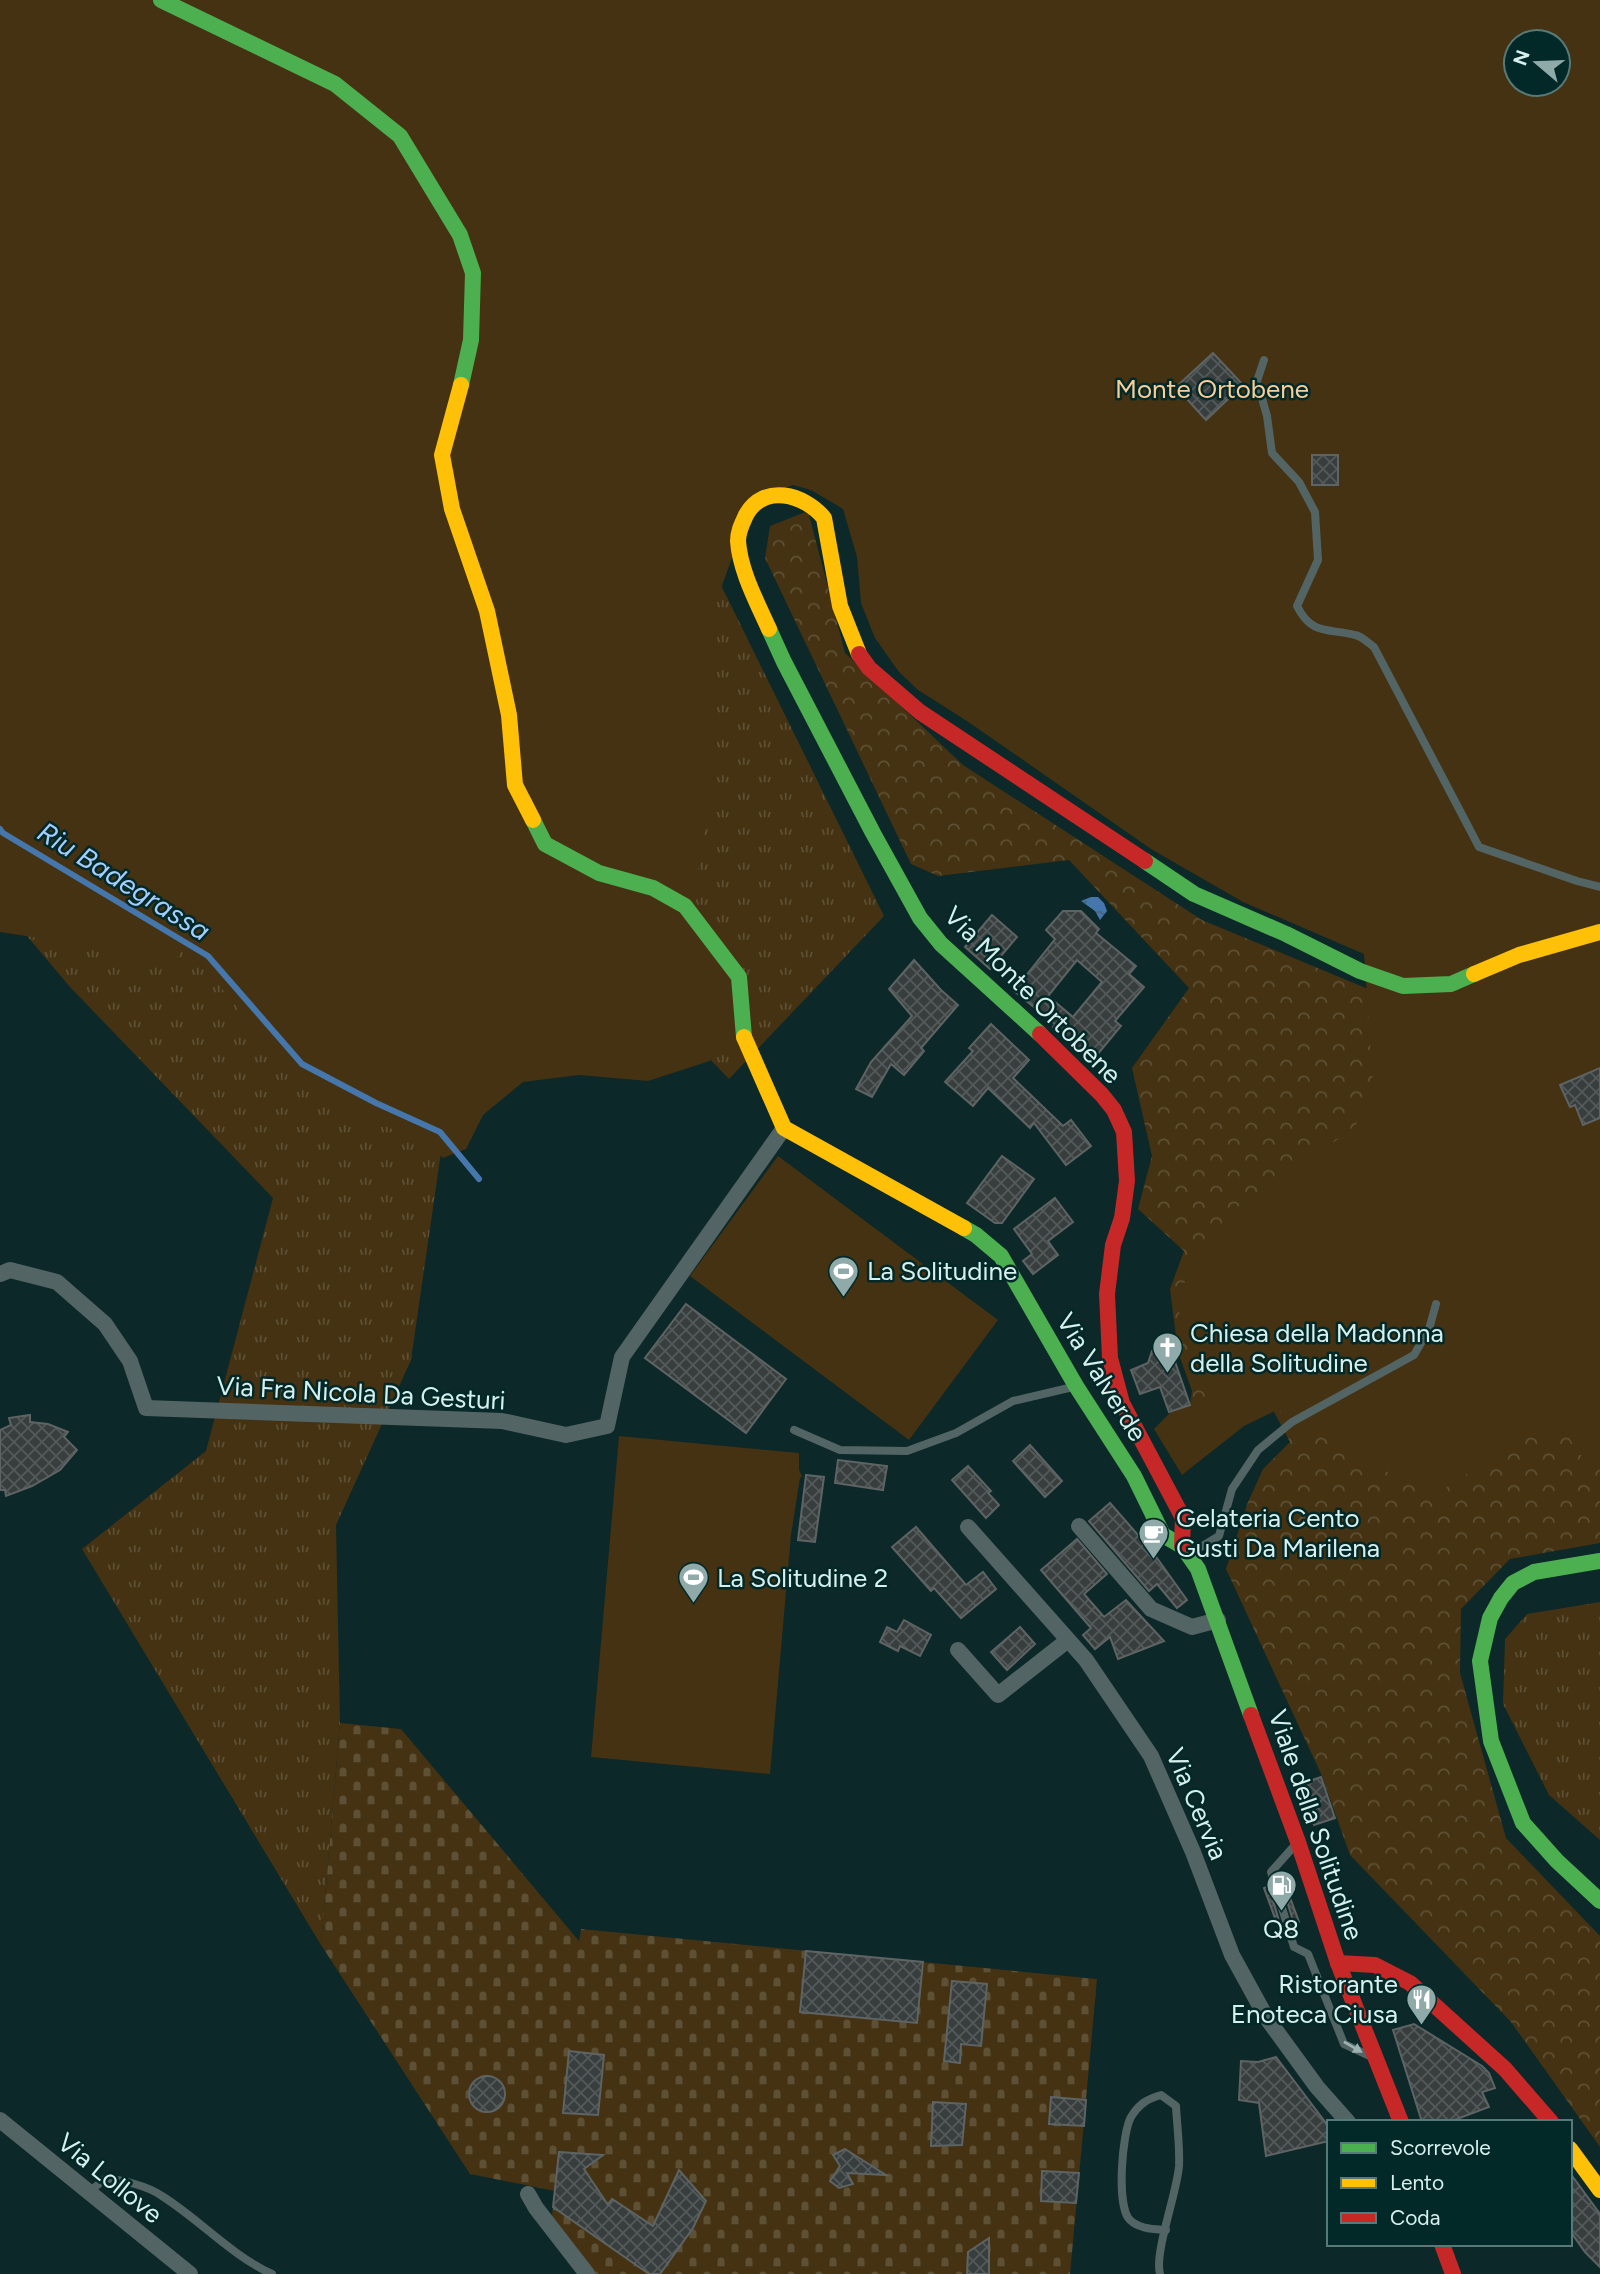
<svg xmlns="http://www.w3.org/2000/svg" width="1600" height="2274" font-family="Figtree,sans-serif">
<defs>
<pattern id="grass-tufts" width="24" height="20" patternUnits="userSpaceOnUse" patternTransform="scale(1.75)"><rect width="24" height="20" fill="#443212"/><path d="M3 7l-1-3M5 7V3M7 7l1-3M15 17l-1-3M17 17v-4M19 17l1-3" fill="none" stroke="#5e5035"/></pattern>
<pattern id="forest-crowns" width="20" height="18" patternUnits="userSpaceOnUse" patternTransform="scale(1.75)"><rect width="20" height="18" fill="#443212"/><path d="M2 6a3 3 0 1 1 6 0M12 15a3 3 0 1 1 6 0" fill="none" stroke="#5e5035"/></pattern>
<pattern id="cemetery-stones" width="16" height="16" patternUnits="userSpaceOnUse" patternTransform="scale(1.75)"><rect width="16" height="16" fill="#443212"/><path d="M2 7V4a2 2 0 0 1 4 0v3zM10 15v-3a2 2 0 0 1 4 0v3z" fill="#5e5035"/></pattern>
<pattern id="water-ripples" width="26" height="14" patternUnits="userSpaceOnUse" patternTransform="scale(1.75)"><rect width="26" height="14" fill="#4577ac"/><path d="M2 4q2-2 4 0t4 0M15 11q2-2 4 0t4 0" fill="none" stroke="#43627f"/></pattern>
<pattern id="building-cross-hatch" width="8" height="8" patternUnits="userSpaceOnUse" patternTransform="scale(1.75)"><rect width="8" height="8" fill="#383d3e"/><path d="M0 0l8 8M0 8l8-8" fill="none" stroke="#54595a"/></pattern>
</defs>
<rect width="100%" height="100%" fill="#0c2828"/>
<g fill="url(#grass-tufts)">
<path d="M0,0L820,458L725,509L718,579L884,916L729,1079L654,1001L445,1125L411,1360L336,1525L340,1723L321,1945L82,1549L206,1451L273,1198L70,987L0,904Z"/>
<path d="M1600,1602V1840L1549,1795L1503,1704L1505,1639L1527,1614Z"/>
</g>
<path fill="url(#forest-crowns)" d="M808,511L845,653L963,765L1202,920L1414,1008L1600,964V1543L1510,1559L1461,1609L1460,1673L1506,1838L1600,1936V2147L1511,2022L1350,1855L1322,1776L1226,1569L1248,1502L1263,1469L1290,1442L1273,1410L1188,1420L1192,1391L1178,1352L1170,1289L1184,1251L1138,1209L1152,1156L1132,1068L1189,988L1069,860L938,876L911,864L765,558L770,526Z"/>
<path fill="url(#cemetery-stones)" d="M340,1723L401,1729L579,1941L581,1929L1097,1979L1070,2274H594L552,2216L555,2191L470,2174L321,1945Z"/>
<g fill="#443212" fill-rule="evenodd">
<path d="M0,0H1600V1470L1577,1452L1568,1435L1547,1427L1523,1436L1432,1497L1354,1453L1345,1439L1321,1429L1294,1434L1279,1409L1244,1426L1182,1475L1154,1429L1173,1410L1206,1398L1208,1368L1184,1339L1177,1299L1199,1251L1246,1198L1293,1174L1356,1125L1373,1084L1364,954L1243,902L1151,849L967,721L918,690L899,672L875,638L861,603L857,557L843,509L811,490L793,485L748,501L734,552L717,600L716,733L693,909L724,935L733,952L739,1007L710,1061L648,1081L579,1075L523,1082L483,1115L466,1149L443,1158L421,1137L389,1128L340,1105L311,1088L252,1026L212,976L182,947L176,959L165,966L136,960L91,946L0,932ZM1516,42H1558V84H1516Z"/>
<path d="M778,1156L998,1320L909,1440L690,1276Z"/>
<path d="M619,1436L799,1453V1470L802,1476L800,1478L791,1535L770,1774L591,1757Z"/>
</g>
<path fill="url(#water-ripples)" d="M1091,897H1098L1104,903L1107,911L1100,920L1095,911L1081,901Z"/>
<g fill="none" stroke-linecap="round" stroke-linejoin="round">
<path stroke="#4577ac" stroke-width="6" d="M0,829L3,833L208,956L302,1064L376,1103L440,1132L479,1179"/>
</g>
<g fill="url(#building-cross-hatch)" stroke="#5e6363" stroke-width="2" fill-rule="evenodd">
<path d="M1213,353L1243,385L1206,420L1176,387Z"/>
<rect x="1312" y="455" width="26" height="30"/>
<path d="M1063,911H1081L1099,929L1096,933L1136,966L1129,974L1144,987L1115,1021L1121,1026L1092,1061L1053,1027L1055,1024L1014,991L1055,939L1046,930ZM1077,960L1102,982L1073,1017L1048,996Z"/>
<path d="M992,915L1017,937L990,969L965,947Z"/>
<path d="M914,960L941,990L958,1005L921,1048L924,1051L904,1075L891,1064L872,1097L856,1089L871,1062L912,1016L889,989Z"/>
<path d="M991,1024L1029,1060L1013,1078L1063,1126L1071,1120L1091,1146L1066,1165L1034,1123L1030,1128L988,1088L973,1106L945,1082L973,1051L969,1048Z"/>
<path d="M1600,1068V1118L1583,1125L1575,1105L1570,1107L1560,1085Z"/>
<path d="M1002,1156L1034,1179L1002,1223H995L967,1203Z"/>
<path d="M1055,1198L1073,1222L1048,1241L1058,1255L1033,1274L1023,1261L1032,1254L1014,1229Z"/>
<path d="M686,1304L786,1379L746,1433L645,1358Z"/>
<path d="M1162,1346L1172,1353L1190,1405L1169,1412L1160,1387L1140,1394L1131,1370L1148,1363L1152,1351Z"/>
<path d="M30,1415V1422L48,1424L68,1432L64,1437L77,1450L60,1470L32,1486L6,1496L5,1490H0V1430L11,1425L9,1418Z"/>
<path d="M1030,1445L1062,1481L1045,1497L1013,1461Z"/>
<path d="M838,1460L887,1466L883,1490L835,1483Z"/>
<path d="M968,1466L991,1491L988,1493L999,1505L986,1518L952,1480Z"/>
<path d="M806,1475L824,1477L815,1542L798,1540Z"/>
<path d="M1110,1503L1152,1551L1187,1600L1177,1608L1157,1584L1149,1591L1089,1521Z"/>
<path d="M916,1527L966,1585L983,1572L996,1589L961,1618L934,1588L931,1591L892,1547Z"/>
<path d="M1077,1539L1107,1574L1084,1594L1104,1617L1126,1600L1164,1641L1118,1659L1110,1637L1095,1649L1083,1635L1091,1628L1041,1570Z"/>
<path d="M904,1620L931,1635L920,1656L900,1646L898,1651L880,1642L887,1627L897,1632Z"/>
<path d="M1020,1627L1035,1644L1007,1670L991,1652Z"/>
<path d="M1321,1777L1335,1818L1314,1825L1300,1784Z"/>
<path d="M1284,1881L1299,1922L1294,1924L1281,1882Z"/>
<path d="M1269,1886L1281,1928L1279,1929L1264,1888Z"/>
<path d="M806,1951L923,1962L917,2023L800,2012Z"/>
<path d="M952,1981L987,1984L981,2046L961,2044L960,2063L944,2061Z"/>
<path d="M1414,2024L1482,2066L1489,2073L1495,2088L1482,2092L1489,2107L1449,2122H1422L1393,2030Z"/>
<path d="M569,2051L604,2055L598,2115L563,2113Z"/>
<path d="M1276,2057L1329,2127V2141L1266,2156L1259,2103L1239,2100L1241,2061L1258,2062Z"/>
<circle cx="487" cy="2094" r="18"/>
<path d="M1051,2097L1086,2100L1084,2126L1049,2124Z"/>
<path d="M933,2102L966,2104L962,2145L931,2146Z"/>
<path d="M845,2149L886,2175L847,2173L853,2184L839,2188L830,2181L840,2166L833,2155Z"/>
<path d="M559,2152L603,2155L584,2169L608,2205L612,2199L653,2226L679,2170L706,2201L693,2228L660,2274H649L553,2207Z"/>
<path d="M1042,2171L1079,2173L1076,2203L1041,2201Z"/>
<path d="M1570,2173L1600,2214V2267L1585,2252L1570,2231Z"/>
<path d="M989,2238V2274H967L968,2252Z"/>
</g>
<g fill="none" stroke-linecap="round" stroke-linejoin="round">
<g stroke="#536464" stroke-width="8">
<path d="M1264,360L1257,381L1267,416L1272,453L1299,482L1315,512L1318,560L1297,606C1312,636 1328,628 1355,635C1362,636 1368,643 1374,647L1479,847L1577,881L1600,887"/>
<path d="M794,1430L840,1450L907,1451L956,1433L1013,1401L1073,1387"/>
<path d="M1191,1553L1219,1536L1232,1489L1258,1450L1292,1422L1414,1355L1429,1329L1436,1304"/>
<path d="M1296,1844L1271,1872L1294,1947L1308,1954L1344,2044L1370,2056"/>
<path d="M89,2192L106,2178C124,2181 146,2185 162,2196C200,2220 231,2255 272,2274"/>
<path d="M1160,2274C1154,2253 1177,2193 1179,2166C1180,2146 1177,2126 1176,2106L1161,2095C1147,2099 1139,2104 1131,2117C1122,2133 1116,2207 1130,2220C1139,2229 1154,2229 1166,2230"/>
</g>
<g stroke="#536464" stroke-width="16">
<path d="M0,1274L10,1270L57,1282L105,1324L130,1361L146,1408L502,1421L566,1435L607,1426L622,1357L784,1128"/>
<path d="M1079,1526L1151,1609L1192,1627L1218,1620"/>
<path d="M968,1527L1086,1660L1151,1756L1193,1852L1232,1955L1266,2017L1317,2087L1348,2122"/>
<path d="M958,1650L998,1695L1068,1640"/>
<path d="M0,2120L190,2274"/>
<path d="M528,2194L536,2208L587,2274"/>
</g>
<g stroke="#4caf50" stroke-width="16">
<path d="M161,0L335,84L400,136L460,235L473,273L471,340L461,385"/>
<path d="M769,629L784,662L873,833L920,918L941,944L1040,1034"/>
<path d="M533,820L545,844L599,873L653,888L685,906L739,977L744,1037"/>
<path d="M1145,861L1194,894L1286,934L1360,971L1403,986L1451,984L1474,974"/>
<path d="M964,1228L976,1235L1001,1256L1076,1386L1134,1476L1163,1535L1182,1546L1198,1569L1251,1715"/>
<path d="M1600,1561L1534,1572L1513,1583L1501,1598L1490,1618L1480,1661L1491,1741L1523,1823L1557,1861L1600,1901"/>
</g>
<g stroke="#ffc107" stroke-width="16">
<path d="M461,385L442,455L452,509L487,611L509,715L515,785L533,820"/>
<path d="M769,629C757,602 740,571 738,541C738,531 742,524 746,515C764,483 804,494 824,518L840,606L859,654"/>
<path d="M1474,974L1519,955L1600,932"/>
<path d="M744,1037L784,1128L964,1228"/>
<path d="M1570,2149L1600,2190"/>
</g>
<g stroke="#c62828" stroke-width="16">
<path d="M859,654L869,668L920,712L1145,861"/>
<path d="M1040,1034L1102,1095L1114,1110L1124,1132L1127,1181L1122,1218L1113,1245L1107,1294L1110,1358L1122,1403L1183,1518L1182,1546"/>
<path d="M1251,1715L1298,1842L1338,1963L1401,2122"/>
<path d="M1338,1963L1375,1965L1410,1983L1505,2069L1551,2122"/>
<path d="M1442,2244L1453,2274"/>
</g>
</g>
<defs><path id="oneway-solid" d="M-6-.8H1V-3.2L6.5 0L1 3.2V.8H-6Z" transform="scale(1.75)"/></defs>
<use fill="#9cb1b0" href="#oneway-solid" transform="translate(1353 2047) rotate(30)"/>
<defs>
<symbol id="stadium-pin" viewBox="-11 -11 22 30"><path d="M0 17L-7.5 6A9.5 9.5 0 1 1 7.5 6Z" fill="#90aaa9" stroke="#022928"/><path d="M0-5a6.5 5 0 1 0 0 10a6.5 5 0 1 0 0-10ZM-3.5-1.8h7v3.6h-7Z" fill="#fff"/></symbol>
<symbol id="church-pin" viewBox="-11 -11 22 30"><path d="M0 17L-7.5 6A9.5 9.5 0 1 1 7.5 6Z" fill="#90aaa9" stroke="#022928"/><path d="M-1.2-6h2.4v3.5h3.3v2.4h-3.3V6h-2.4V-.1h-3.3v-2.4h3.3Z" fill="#fff"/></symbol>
<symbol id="cafe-pin" viewBox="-11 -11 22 30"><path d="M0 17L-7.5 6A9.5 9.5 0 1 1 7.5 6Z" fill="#90aaa9" stroke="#022928"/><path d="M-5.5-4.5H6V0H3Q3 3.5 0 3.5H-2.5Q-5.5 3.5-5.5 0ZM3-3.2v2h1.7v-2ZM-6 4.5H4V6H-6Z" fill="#fff"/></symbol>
<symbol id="fuel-pin" viewBox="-11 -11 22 30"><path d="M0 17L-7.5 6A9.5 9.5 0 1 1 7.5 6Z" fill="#90aaa9" stroke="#022928"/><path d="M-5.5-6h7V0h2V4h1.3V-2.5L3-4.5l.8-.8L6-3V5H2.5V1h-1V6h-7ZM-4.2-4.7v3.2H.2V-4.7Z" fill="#fff"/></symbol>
<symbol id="restaurant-pin" viewBox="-11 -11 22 30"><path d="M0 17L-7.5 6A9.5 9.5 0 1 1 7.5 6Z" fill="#90aaa9" stroke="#022928"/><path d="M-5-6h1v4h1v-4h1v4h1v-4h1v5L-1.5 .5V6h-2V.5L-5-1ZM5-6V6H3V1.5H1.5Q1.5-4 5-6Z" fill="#fff"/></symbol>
</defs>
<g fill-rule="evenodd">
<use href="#stadium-pin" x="826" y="1254" width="35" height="47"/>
<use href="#church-pin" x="1150" y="1330" width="35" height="47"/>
<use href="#cafe-pin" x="1136" y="1516" width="35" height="47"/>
<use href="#stadium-pin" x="676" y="1560" width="35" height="47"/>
<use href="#fuel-pin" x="1264" y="1868" width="35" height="47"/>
<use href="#restaurant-pin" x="1404" y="1982" width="35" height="47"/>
</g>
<g text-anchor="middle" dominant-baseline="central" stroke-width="5" stroke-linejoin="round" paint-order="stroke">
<g font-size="26" fill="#f7ce9a" stroke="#022928">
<text x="1212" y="389">Monte Ortobene</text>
</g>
<g font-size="26" fill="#d7f0ee" stroke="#022928">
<text transform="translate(1033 995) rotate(45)">Via Monte Ortobene</text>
<text transform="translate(1102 1377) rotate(58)">Via Valverde</text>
<text transform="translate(361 1393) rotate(3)">Via Fra Nicola Da Gesturi</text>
<text transform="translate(1197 1804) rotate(67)">Via Cervia</text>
<text transform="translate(1316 1825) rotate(71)">Viale della Solitudine</text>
<text transform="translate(110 2178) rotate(39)">Via Lollove</text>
</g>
<g font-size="26" fill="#d7f0ee" stroke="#022928" text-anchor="start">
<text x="867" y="1271">La Solitudine</text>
<text x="1190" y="1333">Chiesa della Madonna<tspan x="1190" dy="30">della Solitudine</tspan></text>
<text x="1176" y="1518">Gelateria Cento<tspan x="1176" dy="30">Gusti Da Marilena</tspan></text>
<text x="717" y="1578">La Solitudine 2</text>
<text x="1281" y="1929" text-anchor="middle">Q8</text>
<text x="1398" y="1984" text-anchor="end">Ristorante<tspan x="1398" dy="30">Enoteca Ciusa</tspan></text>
</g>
<g font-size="28" font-style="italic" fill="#a4cefe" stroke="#022928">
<text transform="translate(124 881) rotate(32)">Riu Badegrassa</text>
</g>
</g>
<rect x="1327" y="2120" width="245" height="126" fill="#022928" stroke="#577977" stroke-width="2"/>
<rect x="1341" y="2143" width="35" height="10" fill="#4caf50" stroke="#577977" stroke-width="2"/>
<text x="1390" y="2155" font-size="21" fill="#d7f0ee">Scorrevole</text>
<rect x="1341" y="2178" width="35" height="10" fill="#ffc107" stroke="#577977" stroke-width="2"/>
<text x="1390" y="2190" font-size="21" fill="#d7f0ee">Lento</text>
<rect x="1341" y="2213" width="35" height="10" fill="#c62828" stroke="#577977" stroke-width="2"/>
<text x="1390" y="2225" font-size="21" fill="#d7f0ee">Coda</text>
<g transform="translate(1537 63) rotate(289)"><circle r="33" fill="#022928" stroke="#577977" stroke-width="2"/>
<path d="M0-5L12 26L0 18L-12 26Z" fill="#90aaa9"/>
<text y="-10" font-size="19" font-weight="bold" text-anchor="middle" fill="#d7f0ee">N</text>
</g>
</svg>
